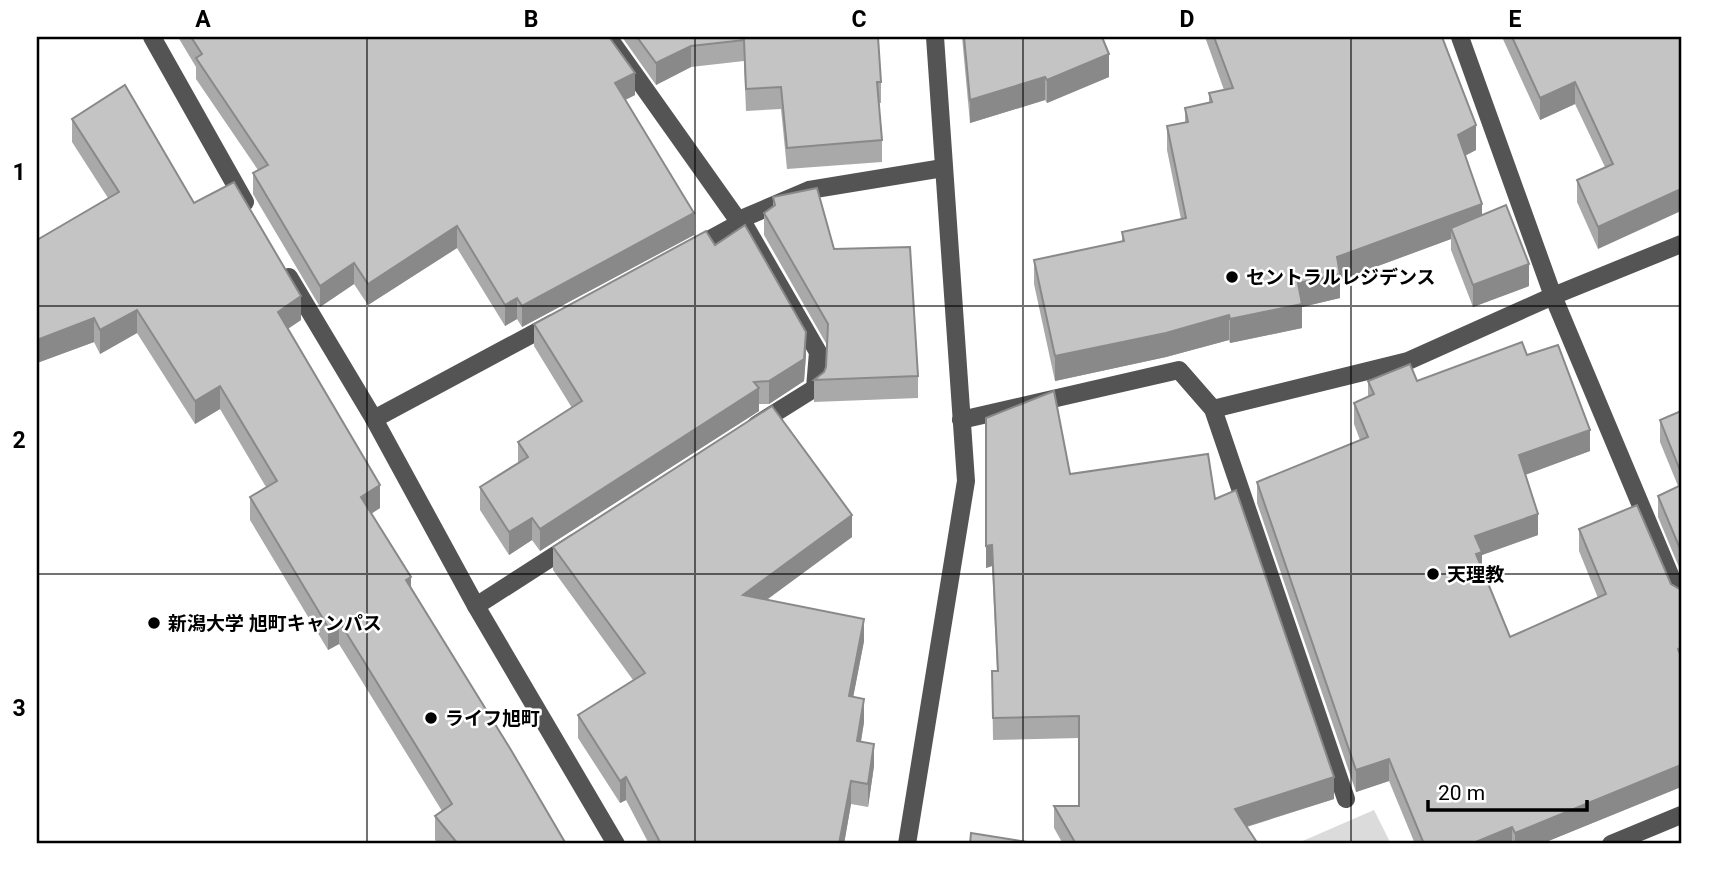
<svg xmlns="http://www.w3.org/2000/svg" width="1718" height="881" font-family="Roboto,'Noto Sans JP',sans-serif">
<rect width="100%" height="100%" fill="#fff"/>
<path fill="#dbdbdb" d="M1374,810L1391,844L1298,843Z"/>
<g fill="none" stroke-linecap="round" stroke-linejoin="round">
<g stroke="#545454" stroke-width="18">
<path d="M152,37L245,202"/>
<path d="M608,37L740,223"/>
<path d="M1460,37L1553,296L1681,601"/>
<path d="M741,219L818,352L815,388L756,425"/>
<path d="M692,249L740,223L741,219L809,190L943,168"/>
<path d="M289,277L374,419L476,606L616,844"/>
<path d="M1213,409L1408,361L1553,296L1681,244"/>
<path d="M374,419L553,323"/>
<path d="M961,420L1179,370L1213,409L1346,799"/>
<path d="M476,606L574,543"/>
<path d="M907,844L966,481L935,37"/>
<path d="M1611,844L1681,815"/>
</g>
</g>
<g fill="#a9a9a9">
<path d="M178,37H609L635,95L625,100L694,235L522,327L517,319L505,326L457,248L368,305L354,284L320,307L253,194V173L258,170L196,79V67Z"/>
<path d="M622,37H878L881,82V103H879L882,140V162L787,169L781,109L746,111L744,61L691,67L656,85Z"/>
<path d="M962,37H1102L1109,77L1047,103L1045,100L970,123Z"/>
<path d="M1205,37H1442L1476,150L1465,156L1482,215L1529,286L1473,307L1451,250V239L1340,280V298L1302,307V328L1230,343L1229,340L1166,357L1055,381L1034,284V260L1122,241V232L1181,219L1167,150V126L1185,122V108L1209,103V93L1224,90Z"/>
<path d="M1502,37H1681L1598,249L1577,202V180L1605,167L1575,104L1540,120Z"/>
<path d="M72,119L194,203L301,320L288,329L380,508L371,514L411,588L566,844H439L435,840V816L442,811L339,644L328,650L250,520V497L266,487L220,409L195,424L137,333L100,354L94,342L37,363L108,198L72,142Z"/>
<path d="M773,197L834,249L918,376V398L814,402V380L824,372L826,367L827,345L764,235V213L773,206Z"/>
<path d="M715,245L806,355L804,381L769,404H759V411L540,551L532,540L509,555L480,510V487L518,463V442L572,408L534,346V324Z"/>
<path d="M1527,355L1590,451L1525,475L1538,535L1482,555V569L1510,637L1598,598L1579,551V529L1637,505L1681,787L1541,844H1415L1389,781L1356,792L1257,503V482L1360,440L1354,424V403L1368,397V381H1417Z"/>
<path d="M1681,411V572L1658,517V496L1678,486L1660,442V420Z"/>
<path d="M986,418L1070,474L1215,499L1334,799L1247,827L1258,844H1063L1054,828V806H1079V738L993,740L992,671H997L992,566L986,568Z"/>
<path d="M852,537L768,599L864,641L853,697L864,722L861,742L874,766L868,807L851,804L844,844H649L626,800L620,803L578,738V715L633,680L553,570V547Z"/>
</g>
<g fill="#898989">
<path d="M691,46V67L656,85V63Z"/>
<path d="M1109,54V77L1047,103V80Z"/>
<path d="M635,73V95L615,105V83Z"/>
<path d="M1045,77V100L970,123V100Z"/>
<path d="M1575,82V104L1540,120V98Z"/>
<path d="M1476,125V150L1458,159V135Z"/>
<path d="M1681,189V211L1598,249V227Z"/>
<path d="M1482,204V228H1451V239L1340,280V298L1302,307V328L1230,343V319L1298,283L1337,257Z"/>
<path d="M694,213V235L522,327V306Z"/>
<path d="M457,226V248L368,305V284Z"/>
<path d="M354,263V284L320,307V286Z"/>
<path d="M1529,264V286L1473,307V285Z"/>
<path d="M301,296V320L278,335V312Z"/>
<path d="M517,298V319L505,326V305Z"/>
<path d="M137,310V333L100,354V330Z"/>
<path d="M1229,315V340L1166,357L1055,381V356Z"/>
<path d="M94,318V342L37,363V340Z"/>
<path d="M806,332V355L804,381L769,404V381Z"/>
<path d="M220,386V409L195,424V401Z"/>
<path d="M759,388V411L540,551V529Z"/>
<path d="M1590,430V451L1519,477V455Z"/>
<path d="M380,485V508L361,520V497Z"/>
<path d="M1538,514V535L1482,555V574L1476,576L1475,536Z"/>
<path d="M852,515V537L743,617V595Z"/>
<path d="M532,518V540L509,555V532Z"/>
<path d="M992,545V566L986,568V546Z"/>
<path d="M411,577V600L406,580Z"/>
<path d="M864,619V641L849,719V696Z"/>
<path d="M339,621V644L328,650V627Z"/>
<path d="M864,699V722L857,764V741Z"/>
<path d="M874,744V766L868,807V784Z"/>
<path d="M1389,759V781L1356,792V770Z"/>
<path d="M1681,765V787L1541,844H1515V833Z"/>
<path d="M626,777V800L620,803V781Z"/>
<path d="M1334,777V799L1235,830V809Z"/>
<path d="M851,781V804L844,844H839Z"/>
<path d="M1512,827V844H1471Z"/>
</g>
<g fill="#c4c4c4" stroke="#898989" stroke-width="2">
<path d="M191,37H609L635,73L615,83L694,213L522,306L517,298L505,305L457,226L368,284L354,263L320,286L253,173L268,165L196,58L202,54Z"/>
<path d="M637,37H878L881,82H877L882,140L787,148L781,87L746,89L744,40L691,46L656,63Z"/>
<path d="M964,37H1102L1109,54L1047,80L1045,77L970,100Z"/>
<path d="M1214,37H1442L1476,125L1458,135L1482,204L1337,257L1340,274L1298,283L1302,304L1230,319L1229,315L1166,333L1055,356L1034,260L1124,241L1122,232L1186,218L1167,126L1188,122L1185,108L1212,102L1209,93L1233,88Z"/>
<path d="M1512,37H1681V189L1598,227L1577,180L1613,164L1575,82L1540,98Z"/>
<path d="M125,85L194,203L234,182L301,296L278,312L380,485L361,497L411,577L406,580L511,750L566,844H458L435,816L452,804L339,621L328,627L250,497L277,481L220,386L195,401L137,310L100,330L94,318L37,340V240L119,192L72,119Z"/>
<path d="M817,188L834,249L910,247L918,376L814,380L824,372L826,367L828,324L764,213L775,205L773,197Z"/>
<path d="M1506,205L1529,264L1473,285L1451,228Z"/>
<path d="M745,225L806,332L804,359L769,381L754,382L759,388L540,529L532,518L509,532L480,487L528,457L518,442L582,401L534,324L706,231L715,245Z"/>
<path d="M1522,342L1527,355L1558,345L1590,430L1519,455L1538,514L1475,536L1482,552L1476,554L1510,637L1606,594L1579,529L1637,505L1671,584L1681,590V647L1678,649L1681,656V765L1515,833L1512,827L1471,844H1424L1389,759L1356,770L1257,482L1368,437L1354,403L1374,394L1368,381L1410,364L1417,381Z"/>
<path d="M1054,391L1070,474L1208,454L1215,499L1236,490L1334,777L1235,809L1258,844H1076L1054,806H1079V716L993,718L992,671H998L992,545L986,546V418Z"/>
<path d="M772,406L852,515L743,595L864,619L849,696L864,699L857,741L874,744L868,784L851,781L839,844H661L626,777L620,781L578,715L645,673L553,547Z"/>
<path d="M1681,411V473L1660,420Z"/>
<path d="M1681,485V551L1658,496Z"/>
<path d="M971,833L1040,844H970Z"/>
</g>
<path fill="none" stroke="#000" stroke-width="2" stroke-opacity="0.55" d="M367,37V844M695,37V844M1023,37V844M1351,37V844M37,306H1681M37,574H1681"/>
<g fill="#000" stroke="#fff" stroke-width="2.5">
<circle cx="1232" cy="277" r="7"/>
<circle cx="1433" cy="574" r="7"/>
<circle cx="154" cy="623" r="7"/>
<circle cx="431" cy="718" r="7"/>
</g>
<g text-anchor="middle" dominant-baseline="central" stroke-width="5" stroke-linejoin="round" paint-order="stroke">
<g font-size="19" font-weight="bold" fill="#000" stroke="#fff" text-anchor="start">
<text x="1246" y="277">セントラルレジデンス</text>
<text x="1447" y="574">天理教</text>
<text x="168" y="623">新潟大学 旭町キャンパス</text>
<text x="445" y="718">ライフ旭町</text>
</g>
</g>
<rect width="1718" height="881" fill="none" stroke="#ffffff" stroke-width="77"/>
<path d="M1428 800v10h159v-10" fill="none" stroke="#000000" stroke-width="3.5"/>
<text x="1438" y="800" font-size="21" fill="#000000" stroke="#ffffff" stroke-width="5" paint-order="stroke">20 m</text>
<rect x="38" y="38" width="1642" height="804" fill="none" stroke="#000" stroke-width="2.5"/>
<g font-size="23" text-anchor="middle" font-weight="bold" fill="#000">
<text x="203" y="27">A</text>
<text x="531" y="27">B</text>
<text x="859" y="27">C</text>
<text x="1187" y="27">D</text>
<text x="1515" y="27">E</text>
<text x="19" y="180">1</text>
<text x="19" y="448">2</text>
<text x="19" y="716">3</text>
</g>
</svg>
